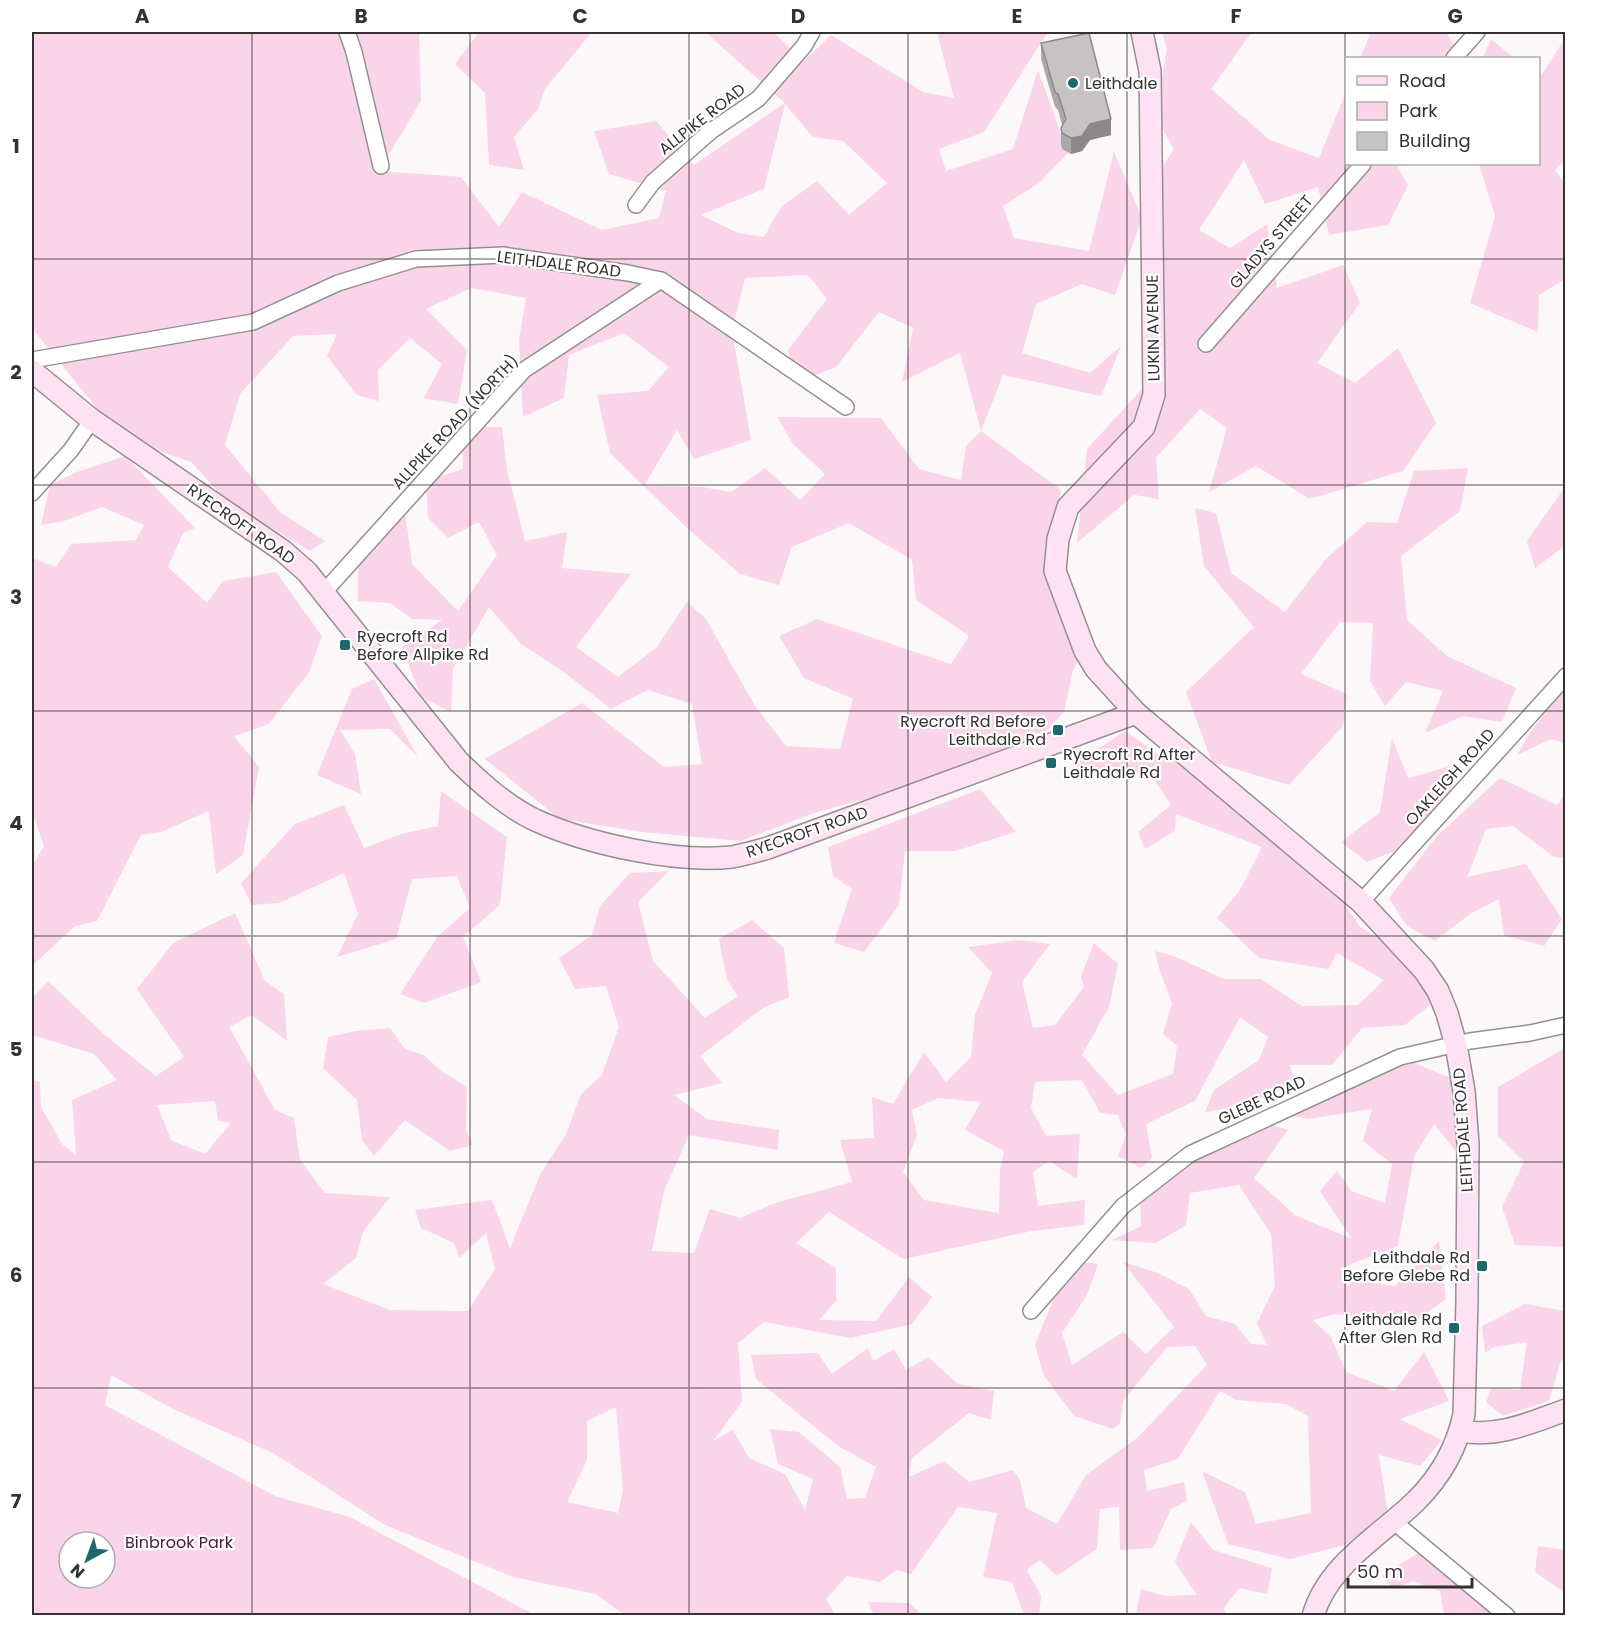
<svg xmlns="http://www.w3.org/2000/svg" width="1597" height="1647" font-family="Poppins,sans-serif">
<rect width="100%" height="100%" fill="#fcf8fa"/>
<g fill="#fad4e8" fill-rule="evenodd">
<path d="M32,32H419L421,101L379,171L461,177L499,227L522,192L602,230L659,218L666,191L609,174L594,131L656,121L694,165L785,103L705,32H773L804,61L831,35L923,92L954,98L937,32H1056L1046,35L984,132L939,149L946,171L1013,149L1038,70L1068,153L1039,183L1003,206L1014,238L1089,251L1114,152L1142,218L1115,295L1082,284L1036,304L1022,353L1090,373L1121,346L1101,396L1003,375L981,431L1061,490L1045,561L1062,624L1081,656L1073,670L1064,712L1011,769L978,768L814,813L741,841L642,832L560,819L485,759L582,703L664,767L702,764L692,704L648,690L611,709L565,673L521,644L489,607L453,669L451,712L421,697L402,647L442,620L412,619L390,603L358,601V568L404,503L412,564L458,611L497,555L479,522L448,538L428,518L426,481L463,469L462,427H502L507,470L525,541L567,532L562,568L631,574L576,647L618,677L657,647L687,602L706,619L755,706L786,746L840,749L853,699L804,678L779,636L817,619L951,664L969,636L916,600L912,560L849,523L792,547L779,585L740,574L686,527L610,453L597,395L648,391L669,367L624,333L569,355L564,398L523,417L519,339L526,298L471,288L426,309L467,350L458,404L424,398L442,364L410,338L378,370L379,401L357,395L327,356L337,334L293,336L240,394L225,445L280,512L325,541L310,551L229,503L191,462L120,437L32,328ZM785,104L813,137L843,141L887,183L849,215L817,181L781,207L764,237L738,233L701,215L764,189ZM808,275L827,299L788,350L796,383L836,367L879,312L913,328L902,382L960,353L981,431L966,446L961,480L919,469L881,418L777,417L793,444L825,474L800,500L765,468L731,492L702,487L644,486L677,430L694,459L751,440L732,331L745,278Z"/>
<path d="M479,32H592L545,89L538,109L514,137L524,170L489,165L485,93L455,64Z"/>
<path d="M1162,32H1252L1211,89L1270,140L1319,158L1346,92V164H1396L1408,185L1388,225L1329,235L1318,187L1265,204L1244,160L1199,230L1230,248L1267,224L1277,288L1343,265L1360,303L1317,363L1355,383L1398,348L1436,423L1403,471L1310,499L1256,466L1209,492L1227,428L1200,409L1156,458L1159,499L1134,495L1077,543L1087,449L1164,365L1159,172L1174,149L1155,116L1167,49Z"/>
<path d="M1364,32H1446L1456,48L1451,58H1360L1370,35Z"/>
<path d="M1491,39L1514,58H1483Z"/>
<path d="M1565,41V160L1555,170L1565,184V279L1539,295L1538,332L1470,303L1495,216L1479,164H1538L1539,79L1562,43Z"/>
<path d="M125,456L195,528L183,533L168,567L207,603L223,581L276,572L322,636L309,672L269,724L234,736L259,767L243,855L216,874L209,811L161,832L141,835L97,921L75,926L32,966V866L44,846L32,810V558L56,567L71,544L136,540L144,525L102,507L64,521L41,525L50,485L77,472Z"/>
<path d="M1468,468L1460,511L1401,556L1407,620L1447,656L1516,688L1502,722L1463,716L1425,733L1443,691L1406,682L1385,706L1370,681L1373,623L1340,622L1301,674L1347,694L1343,726L1289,785L1212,762L1186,692L1254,627L1204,566L1195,508L1216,513L1231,573L1285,612L1325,560L1367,522L1397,523L1414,471Z"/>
<path d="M1565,487V546L1535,568L1527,541Z"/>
<path d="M374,679L418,757L390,729L340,730L355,754L361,794L317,775L352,689Z"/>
<path d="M1565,687V743L1551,739L1517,755L1531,731Z"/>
<path d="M1125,731L1162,757L1182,762L1335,889L1360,927L1401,952L1435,1001L1405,1025L1362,1028L1332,1065H1289L1297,1083L1246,1105L1205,1112L1214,1090L1259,1060L1268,1037L1240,1017L1195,1101L1146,1124L1152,1158L1141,1168L1118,1156L1126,1135L1118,1115L1100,1113L1082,1080L1035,1082L1031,1108L1046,1136L1080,1134L1077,1179L1049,1161L1033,1172L1038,1206L1085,1200L1084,1225L1032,1231L903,1259L829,1212L796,1243L836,1268V1301L819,1320L876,1321L909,1277L932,1297L912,1324L851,1338L764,1322L738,1343L742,1402L713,1441L733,1430L749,1458L785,1474L805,1510L813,1479L778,1464L770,1429L799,1432L840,1467L847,1499L865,1498L876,1467L838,1446L756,1379L751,1355L818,1353L832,1374L868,1348L873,1361L894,1349L906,1370L928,1357L958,1384L994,1391L991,1420L969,1413L912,1458L909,1477L944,1461L969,1482L1013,1470L1020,1480L1026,1508L1057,1524L1086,1475L1137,1438L1207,1365L1195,1346L1167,1347L1123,1401L1120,1423L1113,1429L1074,1416L1044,1376L1035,1345L1069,1260L1098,1264L1087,1295L1062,1333L1072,1365L1123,1332L1146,1354L1174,1327L1123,1262L1158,1273L1189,1289L1206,1316L1235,1324L1251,1344L1267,1345L1257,1323L1275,1286L1271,1234L1239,1185L1190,1193L1186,1225L1156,1243L1112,1240L1141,1226L1140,1192L1187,1154L1233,1141L1245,1116L1288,1130L1254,1178L1295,1215L1352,1239L1320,1191L1337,1171L1351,1191L1385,1203L1392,1164L1363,1141L1372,1109L1308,1119L1278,1113L1405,1059L1453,1079L1464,1161L1434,1124L1414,1157L1398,1246L1341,1268L1348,1286L1353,1279L1395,1286L1439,1241L1446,1299L1413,1323L1335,1314L1313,1320L1331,1337L1346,1372L1394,1391L1424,1352L1449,1401L1400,1419L1442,1440L1420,1466L1379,1455L1388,1514L1345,1545L1290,1559L1228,1544L1202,1471L1245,1492L1256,1524L1311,1513L1308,1416L1286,1404L1236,1400L1220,1391L1178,1459L1144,1470L1147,1491L1184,1482L1187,1501L1171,1509L1153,1548L1120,1550L1119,1507L1100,1509L1097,1549L1057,1576L1040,1560L1027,1570L1041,1596L1039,1615H1024L1012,1582L983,1577L997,1513L958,1507L911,1574L897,1570L880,1582L847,1576L826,1599L835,1615H624L596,1594L513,1577L385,1525L273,1453L173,1409L111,1375L105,1405L275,1496L350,1517L535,1615H32V1080L40,1082L41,1107L62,1144L76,1155L72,1100L117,1080L94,1054L32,1035V999L48,981L106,1036L156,1076L184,1057L137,989L173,943L235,913L265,981L284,994L287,1041L252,1015L229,1027L275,1110L294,1118L300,1160L325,1193L390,1197L363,1232L356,1258L323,1284L390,1310L468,1311L495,1269L486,1233L459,1258L454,1243L421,1228L415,1210L492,1200L510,1248L540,1175L566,1134L581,1094L602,1075L619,1027L606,986L575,989L559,958L592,935L600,906L630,873L669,871L638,902L653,961L705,1018L738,996L727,980L719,939L752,920L784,948L789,997L763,1008L700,1056L722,1083L674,1095L707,1119L779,1130L778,1150L689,1135L664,1191L652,1251L694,1253L710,1209L740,1218L775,1203L852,1182L840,1140L874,1138L872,1097L893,1104L924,1052L946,1082L971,1057L975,1015L992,973L968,947L1020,940L1050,944L1022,982L1033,1028L1055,1025L1084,987L1081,976L1094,943L1118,964L1109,1007L1082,1055L1118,1095L1173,1074L1177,1046L1163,1034L1172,1003L1159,968L1155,951L1174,956L1224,979H1261L1302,1006L1358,1005L1384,980L1337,953L1329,969L1259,958L1217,918L1240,890L1262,847L1176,814L1175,831L1145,849L1138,832L1171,805L1149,772L1084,777L1075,764ZM938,1098L981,1102L965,1130L1004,1151L1000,1171L999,1213L924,1200L903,1172L917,1135L912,1110ZM215,1101L218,1121L231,1123L205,1154L171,1140L157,1105ZM616,1407L623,1490L618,1513L567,1502L587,1460V1421ZM69,1542H105V1578H69Z"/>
<path d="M1392,738L1408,778L1455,765L1447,809L1403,848L1367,862L1341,842L1380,812Z"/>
<path d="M1500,778L1557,805L1565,795V858L1554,857L1513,826L1486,829L1467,877L1526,864L1562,919L1544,946L1504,935L1499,899L1470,914L1435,941L1407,926L1389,898L1436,837Z"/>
<path d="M980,789L1016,832L955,851H905L899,905L864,952L834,943L852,889L833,876L828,847Z"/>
<path d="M441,791L507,837L500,905L463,937L481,982L424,1003L400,994L438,936L470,908L457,876L412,879L396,939L337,957L358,914L344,873L279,903L252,905L241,883L295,824L344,805L364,848L401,834L438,826Z"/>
<path d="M390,1028L405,1049L424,1055L441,1071L467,1087L466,1130L473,1145L450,1151L405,1120L374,1156L362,1140L357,1100L323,1068L328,1037L356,1031Z"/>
<path d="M1565,1048L1566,1206L1564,1207L1566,1211L1565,1247L1515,1245L1502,1207L1524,1162L1498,1136V1087Z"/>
<path d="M1525,1304L1565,1311V1361L1561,1360L1549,1401L1503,1416L1486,1402L1492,1388L1520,1390L1527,1342L1494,1347L1485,1353L1482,1326Z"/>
<path d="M1191,1522L1213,1550L1272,1568L1267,1594L1239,1588L1224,1608L1226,1615H1136L1141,1589L1165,1596L1197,1595L1175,1562Z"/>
<path d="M1538,1546L1565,1550V1591H1563L1535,1572Z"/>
<path d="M1418,1553L1436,1563L1507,1615H1444L1440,1591L1413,1581L1394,1588L1381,1576Z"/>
<path d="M868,1602L909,1603L922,1615H874Z"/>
</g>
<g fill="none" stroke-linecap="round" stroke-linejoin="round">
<defs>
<g id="street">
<path d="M347,32L354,52L381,166"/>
<path d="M1454,58L1477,32"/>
<path d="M636,205L653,182L711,131L758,99L804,46L812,32"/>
<path d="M1206,344L1363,164"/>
<path d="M32,360L253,322L338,283L416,259L503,255L628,273L661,280L846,407"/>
<path d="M32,493L71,450L92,420"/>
<path d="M324,592L524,370L661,280"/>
<path d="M1361,902L1566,676"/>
<path d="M1031,1311L1123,1206L1190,1154L1400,1057L1470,1041L1530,1033L1566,1025"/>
<path d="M1393,1521L1507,1616"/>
</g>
<g id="secondary">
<path d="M1142,32L1150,71L1154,395L1144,427L1068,507L1058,539L1055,571L1085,651L1096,669L1136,713L1361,902L1424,970L1438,991L1447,1013L1456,1045L1464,1091L1468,1144L1467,1301L1464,1414C1457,1448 1441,1476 1416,1501C1380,1536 1328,1564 1313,1616"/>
<path d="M32,371L92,420L283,551L307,572L459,762C482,784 506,806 535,820C588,844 675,863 732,857C744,855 757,851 768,848L1136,713"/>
<path d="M1461,1431C1498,1438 1532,1422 1566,1410"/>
</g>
</defs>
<use href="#street" stroke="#949092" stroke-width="18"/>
<use href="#secondary" stroke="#949092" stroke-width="24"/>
<use href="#street" stroke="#fff" stroke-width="15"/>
<use href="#secondary" stroke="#fee1f2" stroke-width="21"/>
</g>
<path fill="#aba8a9" d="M1041,43L1111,135L1090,140L1082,151L1071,154L1062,149L1061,144V128L1062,125L1058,110L1055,107L1041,59Z"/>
<path fill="#8b888a" d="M1111,119V135L1090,140L1082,151L1071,154V138L1090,124Z"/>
<path fill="#c7c3c5" stroke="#8b888a" stroke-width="1.5" d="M1089,33L1111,119L1090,124L1082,136L1071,138L1062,133L1061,128L1066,119L1058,94L1055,92L1041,43Z"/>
<path fill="none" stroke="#333132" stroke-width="1.5" stroke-opacity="0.55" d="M252,32V1616M470,32V1616M689,32V1616M908,32V1616M1127,32V1616M1345,32V1616M32,259H1566M32,485H1566M32,711H1566M32,936H1566M32,1162H1566M32,1388H1566"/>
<g fill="#1e6a6a" stroke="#fff" stroke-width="2">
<circle cx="1073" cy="83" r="6"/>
<rect x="339" y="639" width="12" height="12" rx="3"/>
<rect x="1052" y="724" width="12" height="12" rx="3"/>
<rect x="1045" y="757" width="12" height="12" rx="3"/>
<rect x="1476" y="1260" width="12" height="12" rx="3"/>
<rect x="1448" y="1322" width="12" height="12" rx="3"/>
</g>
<g text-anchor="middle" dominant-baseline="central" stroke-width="4.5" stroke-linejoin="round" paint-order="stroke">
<g font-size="16" fill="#333132" stroke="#fff" text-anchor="start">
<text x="1085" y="83">Leithdale</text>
<text x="357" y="636">Ryecroft Rd<tspan x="357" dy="18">Before Allpike Rd</tspan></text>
<text x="1046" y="721" text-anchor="end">Ryecroft Rd Before<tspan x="1046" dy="18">Leithdale Rd</tspan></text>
<text x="1063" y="754">Ryecroft Rd After<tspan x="1063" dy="18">Leithdale Rd</tspan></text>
<text x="1470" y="1257" text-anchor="end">Leithdale Rd<tspan x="1470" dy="18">Before Glebe Rd</tspan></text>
<text x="1442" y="1319" text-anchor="end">Leithdale Rd<tspan x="1442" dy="18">After Glen Rd</tspan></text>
</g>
<g font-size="16" fill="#333132" stroke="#fff">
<text transform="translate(702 119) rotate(-38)">ALLPIKE ROAD</text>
<text transform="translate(1271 242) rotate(-49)">GLADYS STREET</text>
<text transform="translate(559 264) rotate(7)">LEITHDALE ROAD</text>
<text transform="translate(1153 328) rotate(-91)">LUKIN AVENUE</text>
<text transform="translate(455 422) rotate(-47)">ALLPIKE ROAD (NORTH)</text>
<text transform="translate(241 524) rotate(35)">RYECROFT ROAD</text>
<text transform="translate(1450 777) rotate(-48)">OAKLEIGH ROAD</text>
<text transform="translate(807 832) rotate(-19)">RYECROFT ROAD</text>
<text transform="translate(1262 1100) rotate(-25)">GLEBE ROAD</text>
<text transform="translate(1463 1130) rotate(-94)">LEITHDALE ROAD</text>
</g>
<g font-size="16" fill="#471936" stroke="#fff">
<text x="179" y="1542">Binbrook Park</text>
</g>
</g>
<rect width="1597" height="1647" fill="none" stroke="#ffffff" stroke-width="66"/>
<rect x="1345" y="57" width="195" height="108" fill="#ffffff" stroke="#adadad" stroke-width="1.5"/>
<rect x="1357" y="76" width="30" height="9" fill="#fee1f2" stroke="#adadad" stroke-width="1.5"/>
<text x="1399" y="87" font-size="18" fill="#333132">Road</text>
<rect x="1357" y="102" width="30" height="18" fill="#fad4e8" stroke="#adadad" stroke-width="1.5"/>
<text x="1399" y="117" font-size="18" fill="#333132">Park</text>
<rect x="1357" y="132" width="30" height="18" fill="#c7c3c5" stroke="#adadad" stroke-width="1.5"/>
<text x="1399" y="147" font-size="18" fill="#333132">Building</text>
<g transform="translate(87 1560) rotate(221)"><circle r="28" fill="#ffffff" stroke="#adadad" stroke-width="1.5"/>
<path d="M0-4.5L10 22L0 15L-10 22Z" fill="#1e6a6a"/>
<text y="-9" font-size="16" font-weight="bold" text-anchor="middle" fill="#333132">N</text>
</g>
<path d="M1348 1578v9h124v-9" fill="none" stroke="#333132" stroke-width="3"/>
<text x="1357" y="1578" font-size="18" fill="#333132" stroke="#ffffff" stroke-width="4.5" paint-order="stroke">50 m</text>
<rect x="33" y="33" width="1531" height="1581" fill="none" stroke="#333132" stroke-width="2"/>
<g font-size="20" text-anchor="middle" font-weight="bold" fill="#333132">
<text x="142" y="23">A</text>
<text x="361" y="23">B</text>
<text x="580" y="23">C</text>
<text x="798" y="23">D</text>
<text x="1017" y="23">E</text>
<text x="1236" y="23">F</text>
<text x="1455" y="23">G</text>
<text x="16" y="153">1</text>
<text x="16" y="379">2</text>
<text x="16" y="604">3</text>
<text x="16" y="830">4</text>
<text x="16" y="1056">5</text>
<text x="16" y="1282">6</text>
<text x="16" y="1508">7</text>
</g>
</svg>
